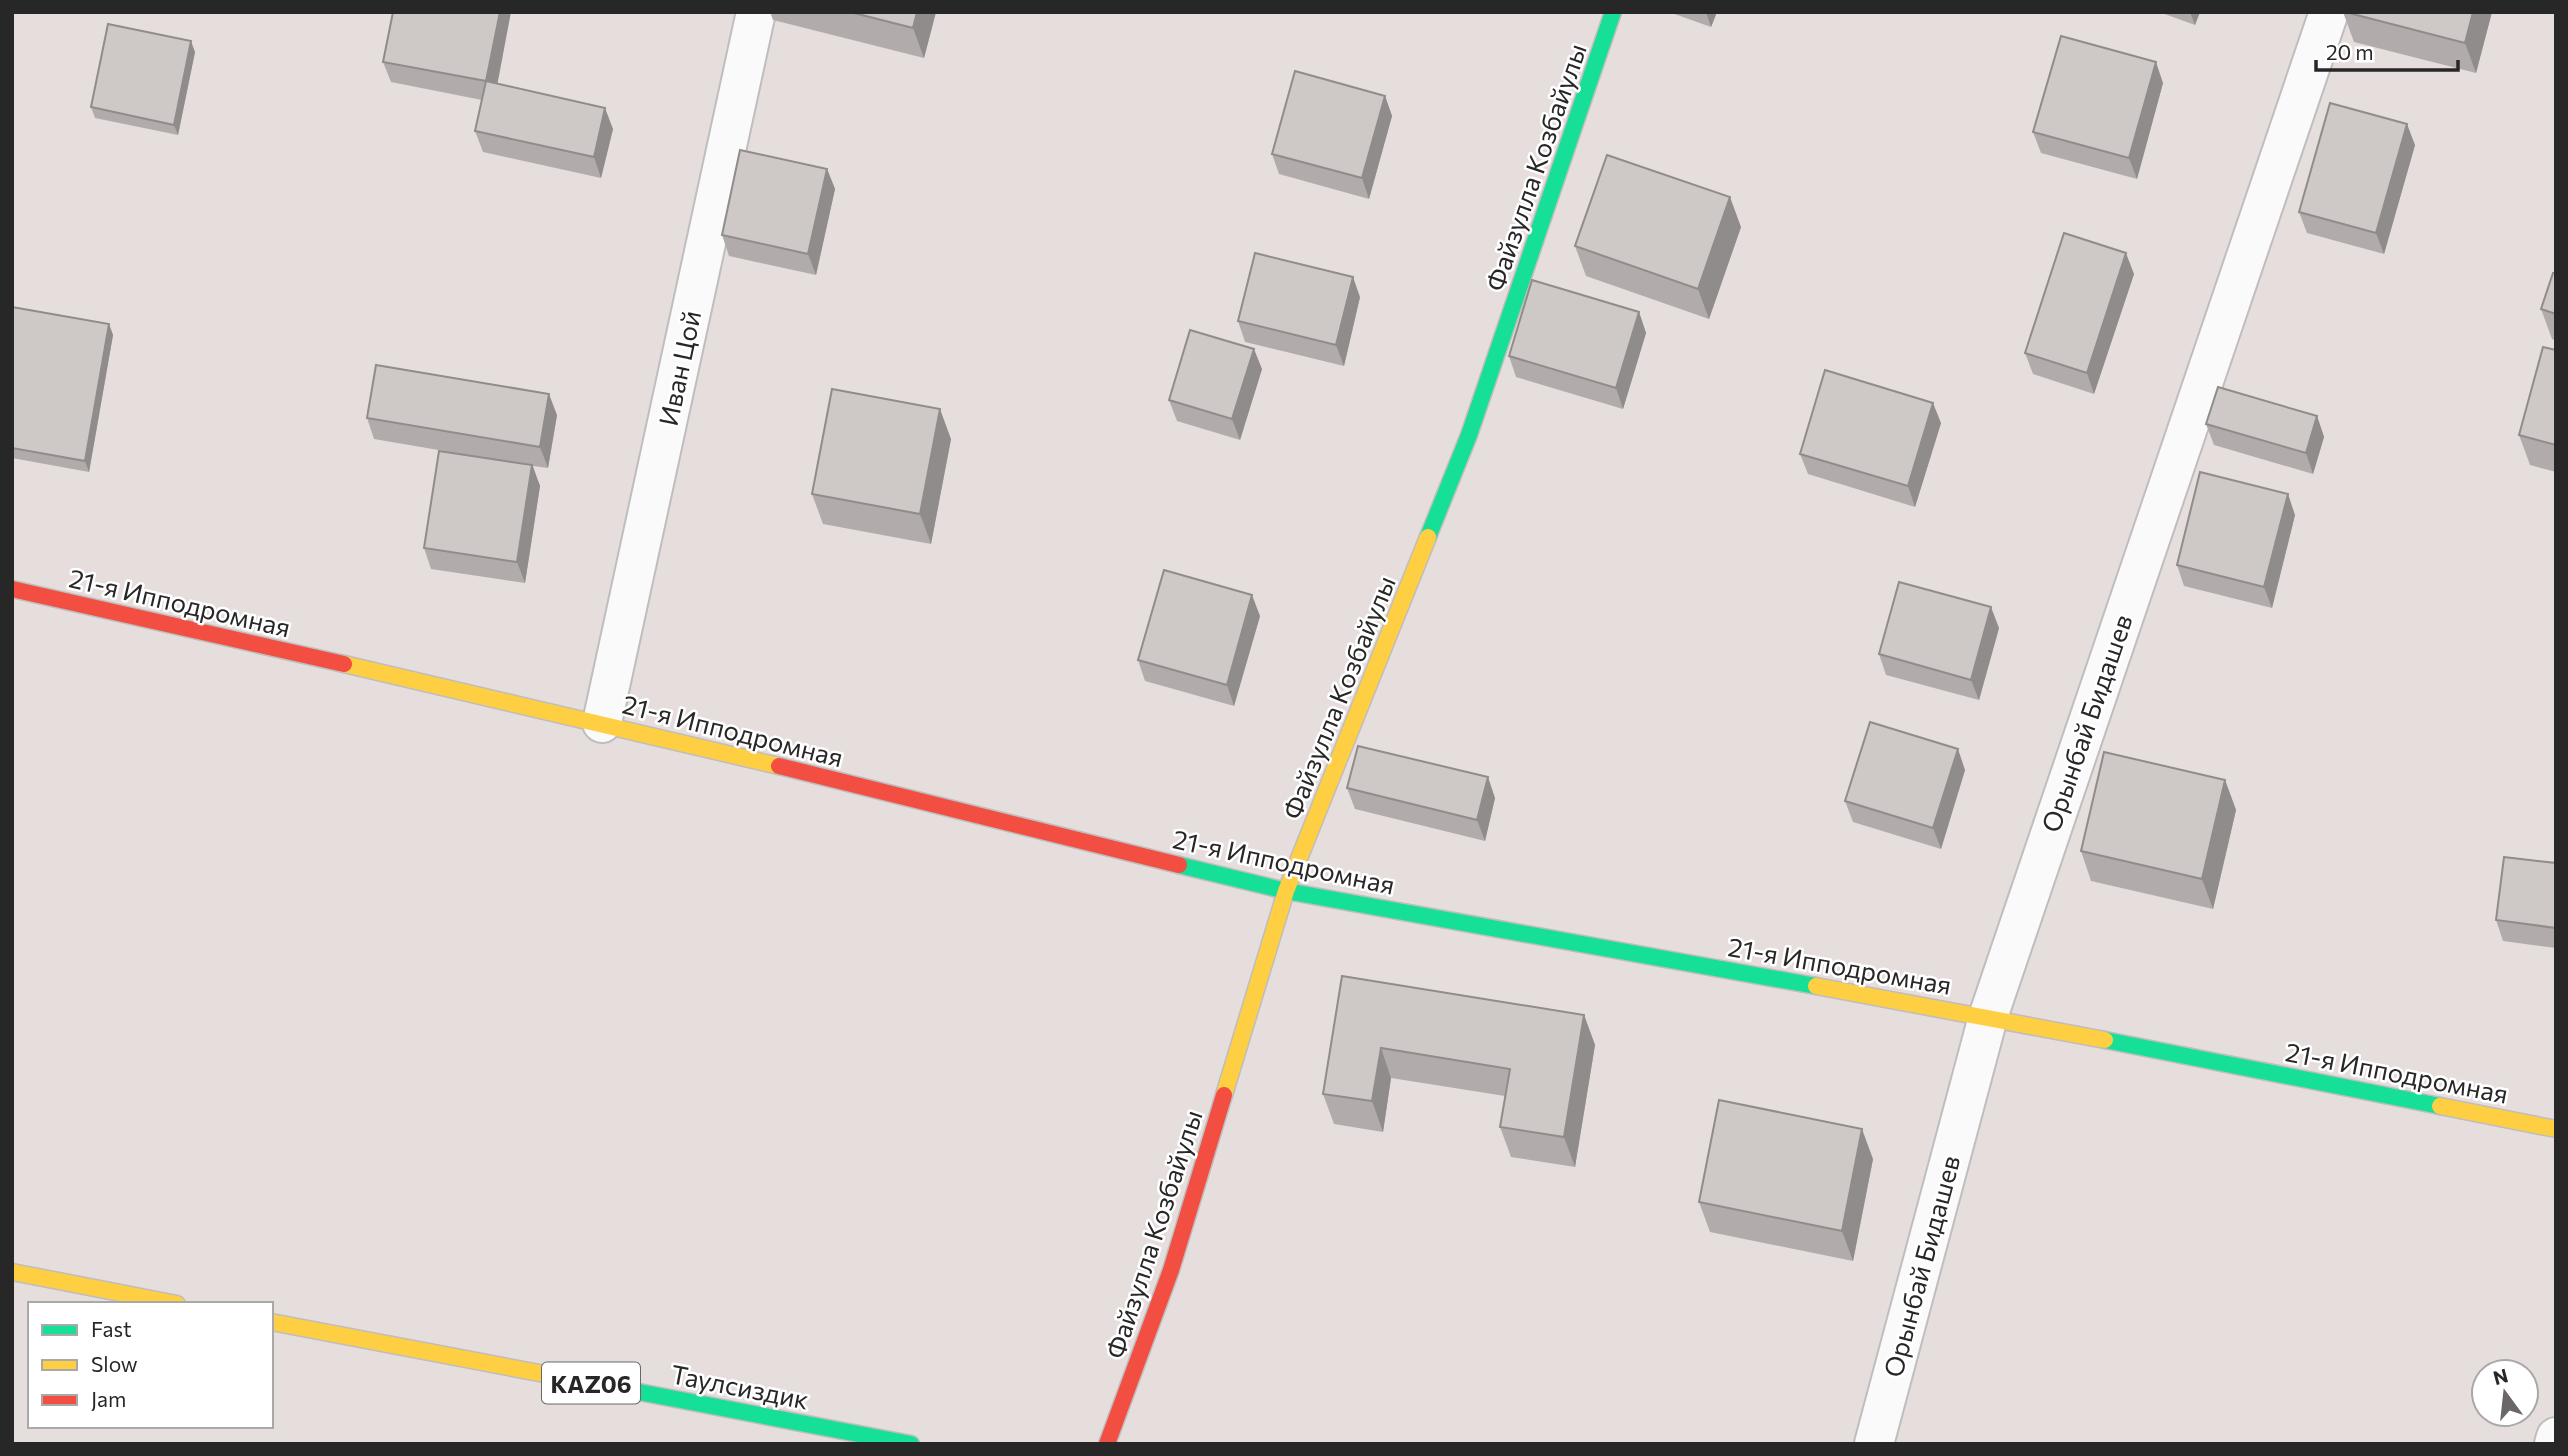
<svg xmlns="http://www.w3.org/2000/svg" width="2568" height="1456" font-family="Commissioner,sans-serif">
<rect width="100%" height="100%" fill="#e6dedc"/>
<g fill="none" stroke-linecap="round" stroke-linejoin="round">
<defs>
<g id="street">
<path d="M602,723L756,12"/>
<path d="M1874,1444L1988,1017L2329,12"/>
<path d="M2554,1444L2556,1437"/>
</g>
<g id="fast">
<path d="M1428,537L1469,435L1613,12"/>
<path d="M1179,865L1286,891L1816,986"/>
<path d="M2105,1040L2440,1106"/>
<path d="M576,1380L911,1444"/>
</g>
<g id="slow">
<path d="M344,664L779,766"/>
<path d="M1816,986L2105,1040"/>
<path d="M1224,1095L1286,891L1428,537"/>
<path d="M2440,1106L2556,1129"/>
<path d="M12,1272L177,1304"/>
<path d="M271,1322L576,1380"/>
</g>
<g id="jam">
<path d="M12,589L344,664"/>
<path d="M779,766L1179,865"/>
<path d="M1107,1444L1171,1270L1224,1095"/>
</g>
</defs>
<use href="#street" stroke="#bfbdbe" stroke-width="42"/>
<use href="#fast" stroke="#bfbdbe" stroke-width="19"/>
<use href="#slow" stroke="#bfbdbe" stroke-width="19"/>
<use href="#jam" stroke="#bfbdbe" stroke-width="19"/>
<use href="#street" stroke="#fbfafa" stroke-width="38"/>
<use href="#fast" stroke="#16e098" stroke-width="16"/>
<use href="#slow" stroke="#ffcf43" stroke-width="16"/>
<use href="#jam" stroke="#f24e42" stroke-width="16"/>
</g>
<g fill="#b1acab">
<path d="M770,12H936L924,58L773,20Z"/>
<path d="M1669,12H1717L1711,27Z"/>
<path d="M2159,12H2200L2195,25Z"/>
<path d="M2343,12H2492L2476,73L2354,42Z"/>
<path d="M195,52L178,135L95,118L91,107Z"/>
<path d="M383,62L498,84L613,129L601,178L483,152L475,131L482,100L391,82Z"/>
<path d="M2163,83L2137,179L2041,153L2033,132Z"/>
<path d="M1385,96L1392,116L1369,199L1279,174L1272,154Z"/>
<path d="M2415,145L2384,254L2307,233L2299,212Z"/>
<path d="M827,169L835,189L816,275L729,256L722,235Z"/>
<path d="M1741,227L1709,319L1586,276L1575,246Z"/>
<path d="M2556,273V341L2552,339L2541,309Z"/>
<path d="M2134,274L2094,394L2033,374L2025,353Z"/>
<path d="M1360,297L1344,366L1245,342L1238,321Z"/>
<path d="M12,307L109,324L113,335L89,472L12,458Z"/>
<path d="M1639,312L1646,333L1623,409L1516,377L1509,356Z"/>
<path d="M2556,350V472L2530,465L2519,435Z"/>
<path d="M1262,369L1240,440L1177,421L1169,400Z"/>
<path d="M557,415L548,468L533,466L540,486L525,583L431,569L424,548L497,460L374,439L367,418Z"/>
<path d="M2317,416L2324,437L2313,474L2214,445L2206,424Z"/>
<path d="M1941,423L1915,507L1808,474L1800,454Z"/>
<path d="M951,439L931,544L823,524L812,494Z"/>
<path d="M2295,515L2272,608L2184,586L2177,565Z"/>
<path d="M1260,616L1234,706L1145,681L1138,660Z"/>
<path d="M1999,628L1979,700L1886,675L1879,654Z"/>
<path d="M1965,770L1941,849L1853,822L1845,801Z"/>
<path d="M2225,780L2236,810L2213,909L2091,881L2081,851Z"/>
<path d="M1347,788L1495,798L1485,841L1355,809Z"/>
<path d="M2556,863V948L2503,941L2496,920Z"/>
<path d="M1342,976L1584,1015L1595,1045L1575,1167L1511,1157L1500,1127L1505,1096L1391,1078L1383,1132L1334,1124L1323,1094Z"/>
<path d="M1873,1159L1853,1261L1710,1232L1699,1202Z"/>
</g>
<g fill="#908c8b">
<path d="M500,12H511L494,102L486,81Z"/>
<path d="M917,12H936L924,58L913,28Z"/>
<path d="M1706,12H1717L1711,27Z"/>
<path d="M2190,12H2200L2195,25Z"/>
<path d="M2473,12H2492L2476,73L2465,43Z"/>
<path d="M191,41L195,52L178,135L174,125Z"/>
<path d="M2156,62L2163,83L2137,179L2129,158Z"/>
<path d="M1385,96L1392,116L1369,199L1362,178Z"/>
<path d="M605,108L613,129L601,178L594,157Z"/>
<path d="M2407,124L2415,145L2384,254L2376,233Z"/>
<path d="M827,169L835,189L816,275L808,254Z"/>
<path d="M1730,197L1741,227L1709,319L1698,289Z"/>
<path d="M2126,253L2134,274L2094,394L2087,373Z"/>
<path d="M1353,277L1360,297L1344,366L1336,345Z"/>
<path d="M1639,312L1646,333L1623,409L1616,388Z"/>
<path d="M109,324L113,335L89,472L85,461Z"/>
<path d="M1254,349L1262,369L1240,440L1232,419Z"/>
<path d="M549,394L557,415L548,468L540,447Z"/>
<path d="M1933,403L1941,423L1915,507L1908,486Z"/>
<path d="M940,409L951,439L931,544L920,514Z"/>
<path d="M2317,416L2324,437L2313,474L2306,453Z"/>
<path d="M532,465L540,486L525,583L517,562Z"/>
<path d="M2288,494L2295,515L2272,608L2264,587Z"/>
<path d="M1252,595L1260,616L1234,706L1227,685Z"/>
<path d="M1991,607L1999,628L1979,700L1971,680Z"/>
<path d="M1958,749L1965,770L1941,849L1933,828Z"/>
<path d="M1488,777L1495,798L1485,841L1477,820Z"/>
<path d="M2225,780L2236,810L2213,909L2202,879Z"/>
<path d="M1584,1015L1595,1045L1575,1167L1564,1137Z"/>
<path d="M1381,1048L1391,1078L1383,1132L1372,1101Z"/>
<path d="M1862,1129L1873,1159L1853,1261L1842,1231Z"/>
</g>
<g fill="#cec8c7" stroke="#908c8b" stroke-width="2">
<path d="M393,12H500L486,81L383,62Z"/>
<path d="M850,12H917L913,28Z"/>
<path d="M2345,12H2473L2465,43Z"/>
<path d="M108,24L191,41L174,125L91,107Z"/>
<path d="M2061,36L2156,62L2129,158L2033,132Z"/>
<path d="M1295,71L1385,96L1362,178L1272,154Z"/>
<path d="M486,81L605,108L594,157L475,131Z"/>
<path d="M2330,103L2407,124L2376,233L2299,212Z"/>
<path d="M740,150L827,169L808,254L722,235Z"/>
<path d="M1607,155L1730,197L1698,289L1575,246Z"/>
<path d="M2064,233L2126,253L2087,373L2025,353Z"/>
<path d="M1255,253L1353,277L1336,345L1238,321Z"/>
<path d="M2553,273H2556V314L2541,309Z"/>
<path d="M1532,280L1639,312L1616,388L1509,356Z"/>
<path d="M12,307L109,324L85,461L12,448Z"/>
<path d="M1190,330L1254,349L1232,419L1169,400Z"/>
<path d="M2543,347L2556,350V445L2519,435Z"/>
<path d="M376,365L549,394L540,447L367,418Z"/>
<path d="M1825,370L1933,403L1908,486L1800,454Z"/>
<path d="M2218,387L2317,416L2306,453L2206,424Z"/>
<path d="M832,389L940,409L920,514L812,494Z"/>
<path d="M439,451L532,465L517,562L424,548Z"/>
<path d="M2200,472L2288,494L2264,587L2177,565Z"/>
<path d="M1164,570L1252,595L1227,685L1138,660Z"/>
<path d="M1899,582L1991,607L1971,680L1879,654Z"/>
<path d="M1870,722L1958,749L1933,828L1845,801Z"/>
<path d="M1358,746L1488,777L1477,820L1347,788Z"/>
<path d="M2104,752L2225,780L2202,879L2081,851Z"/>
<path d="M2504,857L2556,863V928L2496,920Z"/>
<path d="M1342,976L1584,1015L1564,1137L1500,1127L1510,1069L1381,1048L1372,1101L1323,1094Z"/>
<path d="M1719,1100L1862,1129L1842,1231L1699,1202Z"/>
</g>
<g text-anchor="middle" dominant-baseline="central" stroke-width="5" stroke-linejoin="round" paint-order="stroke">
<rect fill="#fff" stroke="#686868" stroke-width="2" x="542" y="1362.5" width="98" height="41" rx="5"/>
<g font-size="24" font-weight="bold" fill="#272727">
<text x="591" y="1383">KAZ06</text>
</g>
<g font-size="26" fill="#272727" stroke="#fff">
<text transform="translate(1535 167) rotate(-71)">Файзулла Козбайулы</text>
<text transform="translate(679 368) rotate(-78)">Иван Цой</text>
<text transform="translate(180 602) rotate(13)">21-я Ипподромная</text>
<text transform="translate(1338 697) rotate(-68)">Файзулла Козбайулы</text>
<text transform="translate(2086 723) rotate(-71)">Орынбай Бидашев</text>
<text transform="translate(733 730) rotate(14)">21-я Ипподромная</text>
<text transform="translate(1284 861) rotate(12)">21-я Ипподромная</text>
<text transform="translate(1840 965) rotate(10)">21-я Ипподромная</text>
<text transform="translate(2397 1072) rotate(11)">21-я Ипподромная</text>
<text transform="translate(1153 1234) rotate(-72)">Файзулла Козбайулы</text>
<text transform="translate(1921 1266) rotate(-75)">Орынбай Бидашев</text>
<text transform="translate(740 1386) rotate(11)">Таулсиздик</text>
</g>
</g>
<rect width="2568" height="1456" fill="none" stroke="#272727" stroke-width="28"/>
<rect x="28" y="1302" width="245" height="126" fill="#ffffff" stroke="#a9a9a9" stroke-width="2"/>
<rect x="42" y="1325" width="35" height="10" fill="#16e098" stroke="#a9a9a9" stroke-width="2"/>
<text x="91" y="1337" font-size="21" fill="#272727">Fast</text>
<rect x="42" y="1360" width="35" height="10" fill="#ffcf43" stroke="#a9a9a9" stroke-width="2"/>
<text x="91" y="1372" font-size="21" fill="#272727">Slow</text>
<rect x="42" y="1395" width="35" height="10" fill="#f24e42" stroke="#a9a9a9" stroke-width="2"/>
<text x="91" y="1407" font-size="21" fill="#272727">Jam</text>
<g transform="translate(2505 1393) rotate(345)"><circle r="33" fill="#ffffff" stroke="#a9a9a9" stroke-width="2"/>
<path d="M0-5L12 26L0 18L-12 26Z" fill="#6a6766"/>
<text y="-10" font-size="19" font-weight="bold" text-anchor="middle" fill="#272727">N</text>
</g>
<path d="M2316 60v10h142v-10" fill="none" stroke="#272727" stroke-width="3.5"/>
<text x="2326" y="60" font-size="21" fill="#272727" stroke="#ffffff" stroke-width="5" paint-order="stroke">20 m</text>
</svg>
